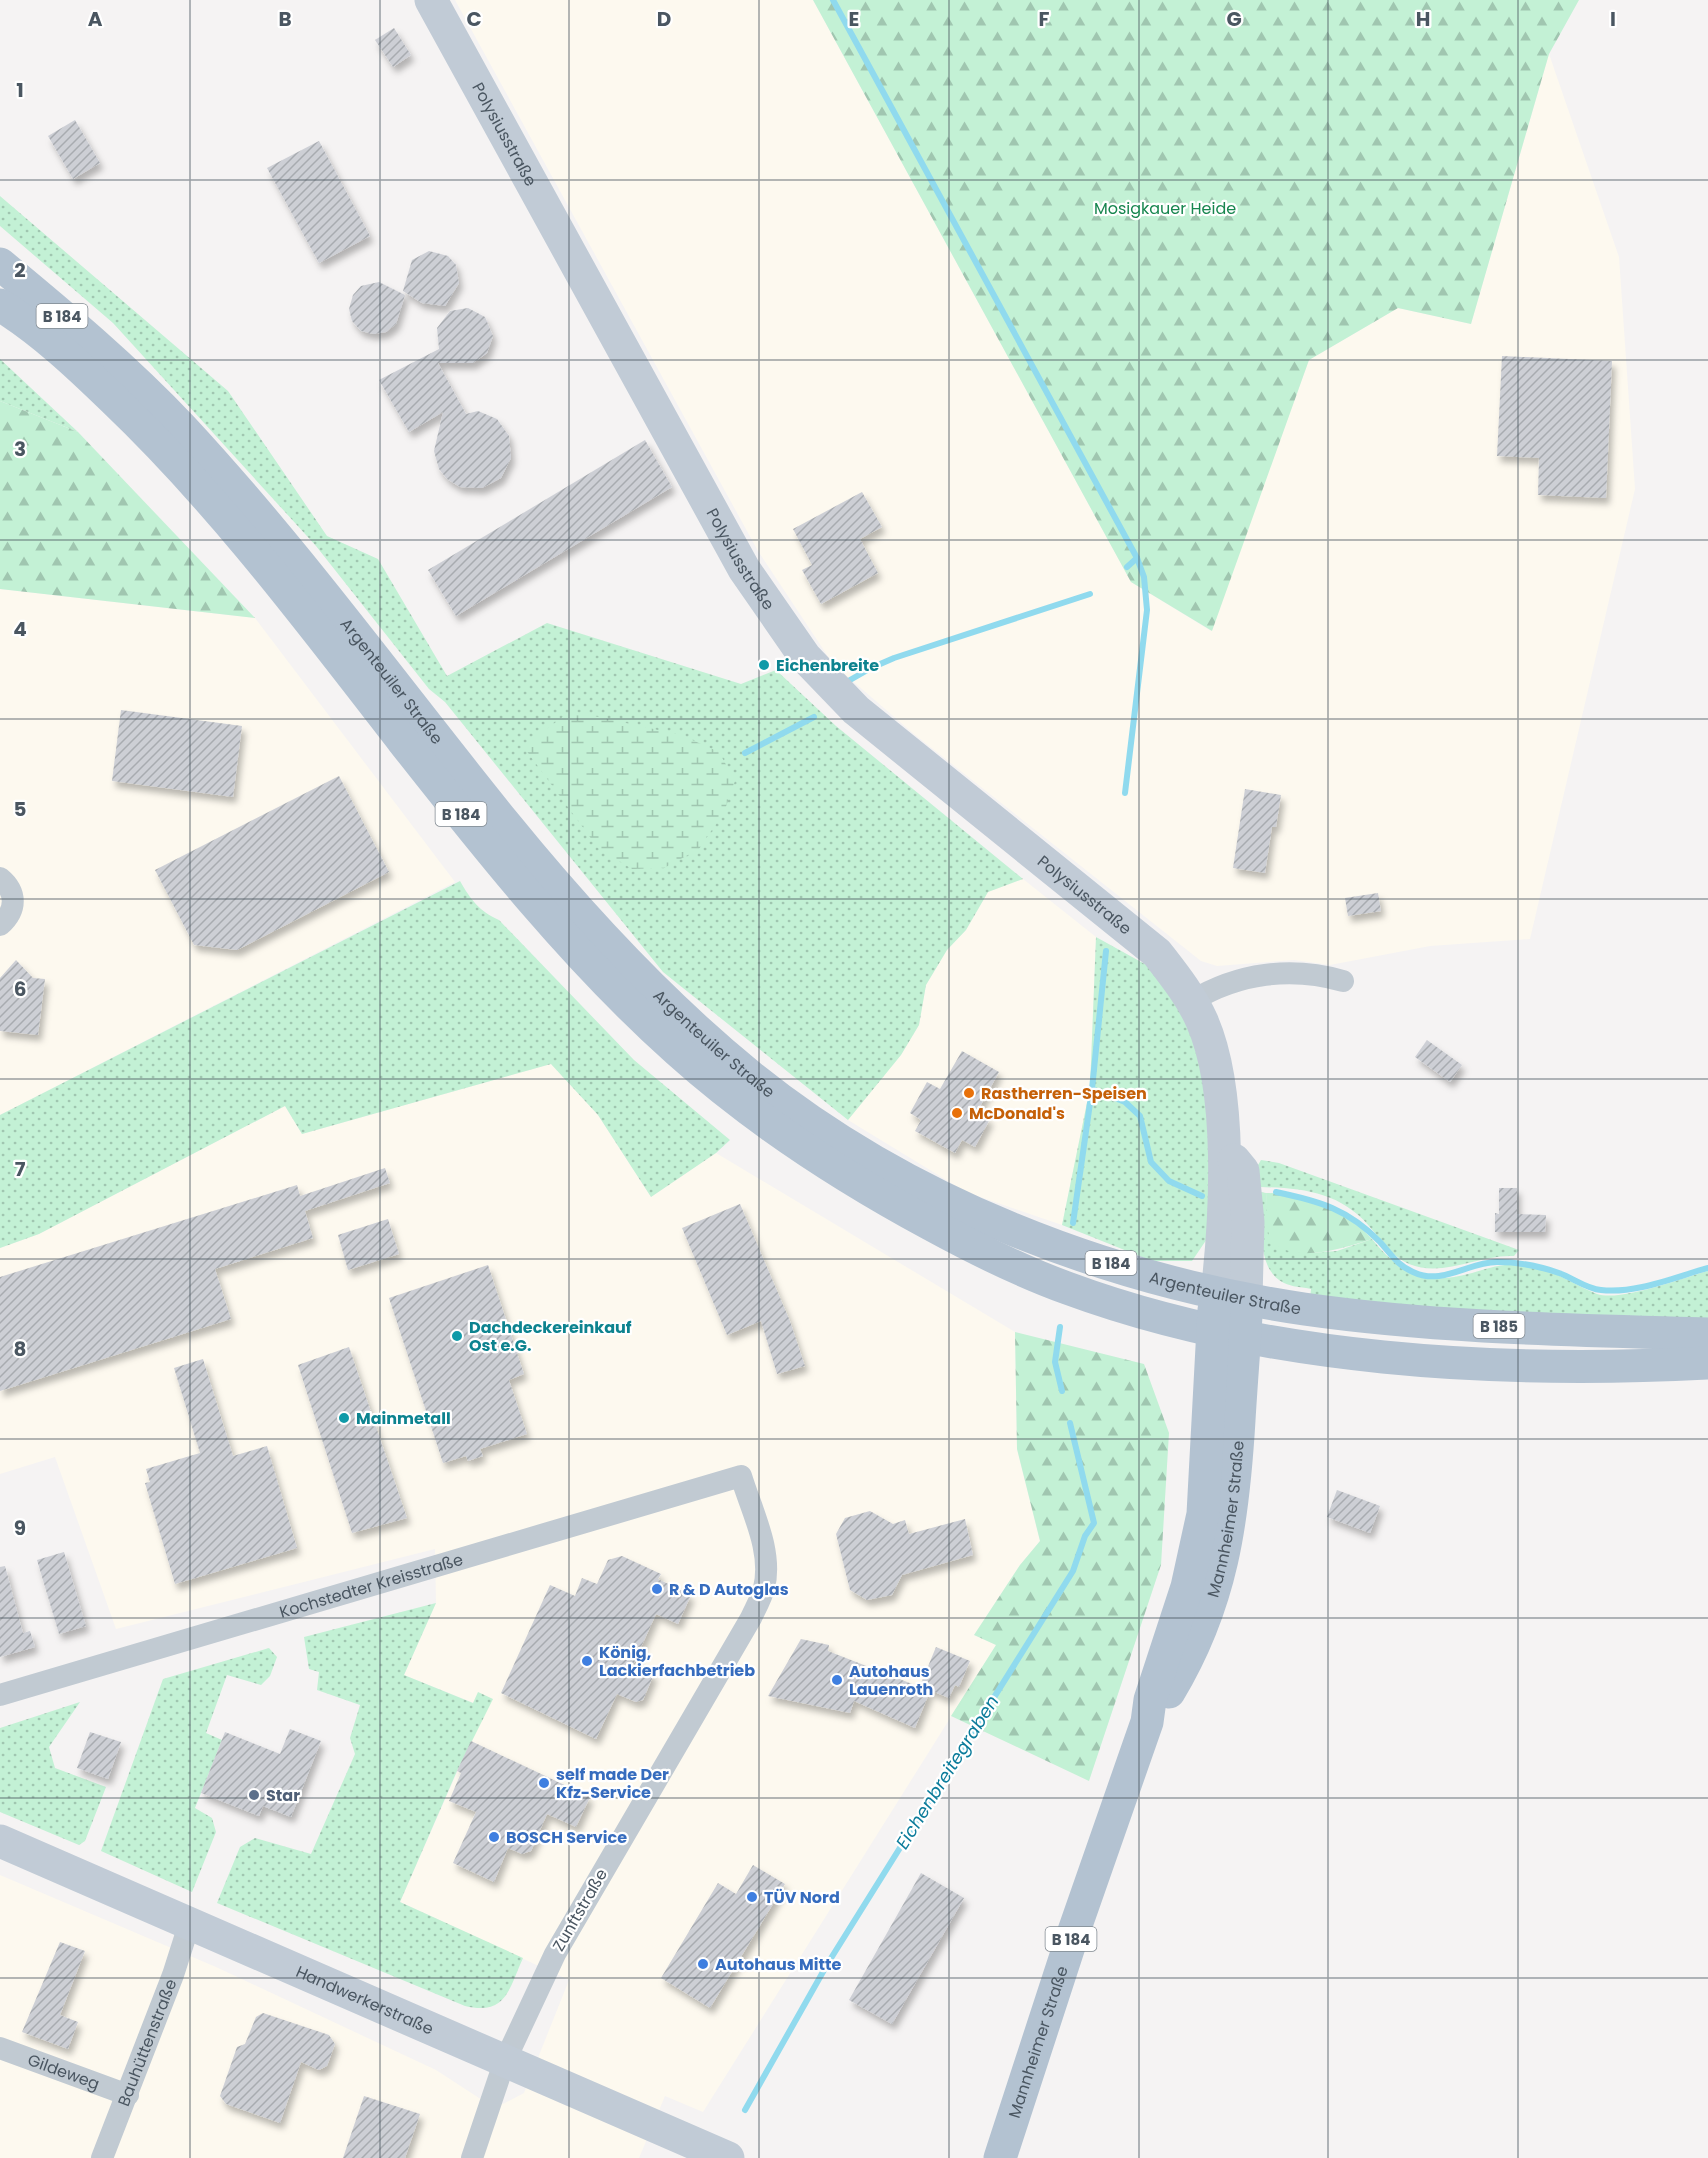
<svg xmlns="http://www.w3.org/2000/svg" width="1708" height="2158" font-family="Poppins,sans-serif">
<defs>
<pattern id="grass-dots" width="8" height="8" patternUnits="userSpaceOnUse" patternTransform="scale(1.5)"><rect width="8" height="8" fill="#c3f1d5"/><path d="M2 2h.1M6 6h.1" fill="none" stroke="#a0c6b0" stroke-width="1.8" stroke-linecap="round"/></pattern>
<pattern id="forest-firs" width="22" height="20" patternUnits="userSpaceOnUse" patternTransform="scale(1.5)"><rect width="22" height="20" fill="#c3f1d5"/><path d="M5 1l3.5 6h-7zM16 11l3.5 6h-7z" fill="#a0c6b0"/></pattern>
<pattern id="wetland-marsh" width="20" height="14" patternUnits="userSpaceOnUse" patternTransform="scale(1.5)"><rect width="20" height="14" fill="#c3f1d5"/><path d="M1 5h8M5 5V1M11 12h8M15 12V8" fill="none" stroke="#a0c6b0"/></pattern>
<pattern id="building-hatch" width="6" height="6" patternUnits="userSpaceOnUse" patternTransform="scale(1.5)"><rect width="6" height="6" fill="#cdcfd5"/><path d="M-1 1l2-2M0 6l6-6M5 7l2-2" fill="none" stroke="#a8abb0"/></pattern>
<filter id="shadow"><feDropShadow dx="3.5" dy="6" stdDeviation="3" flood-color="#0004"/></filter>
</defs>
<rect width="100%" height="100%" fill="#f5f3f3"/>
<g fill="#fdf9ef">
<path d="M455,0H813L1131,582L1211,631L1309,360L1398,308L1471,324L1549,54L1619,257L1635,489L1530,939L1430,946L1330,965L1294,960L1217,966L1201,961L914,734L833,664L758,551Z"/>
<path d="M0,589L255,618L455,882L0,1115Z"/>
<path d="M1023,879L1096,937L1090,1088L1062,1225L966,1192L848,1120L901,1055L919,1025L926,985L947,950L966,930L988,892Z"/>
<path d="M551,1064L598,1115L651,1197L716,1153L1015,1332L1017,1449L1040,1541L1020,1565L974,1635L996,1645L703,2112L665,2096L639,2158H0V1875L216,1967L436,2070L479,2098L503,2104L524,2093L569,1980L400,1902L471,1741L474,1703L404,1675L436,1603L435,1549L116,1629L55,1457L0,1474V1248L39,1234L285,1106L302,1134Z"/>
</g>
<g fill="url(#grass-dots)">
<path d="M0,196L228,391L327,536L378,559L447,676L547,623L741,684L776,670L836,726L1023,879L988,892L966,930L947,950L926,985L919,1025L901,1055L848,1120L663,972L445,702L429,689L316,546L113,323L0,226Z"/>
<path d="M0,359L78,432L0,401Z"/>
<path d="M460,881C471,900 479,911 499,920L634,1060L730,1140L716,1153L651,1197L598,1115L551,1064L302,1134L285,1106L39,1234L0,1248V1115Z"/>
<path d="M1096,937L1152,968L1188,1018L1203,1075L1210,1149L1209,1236L1192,1261H1152L1062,1225L1090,1088Z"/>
<path d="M1261,1160L1279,1163L1519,1250L1514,1256C1479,1254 1444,1278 1409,1264C1392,1256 1381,1240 1369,1226C1340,1192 1302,1188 1260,1187L1258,1165Z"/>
<path d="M1261,1192L1266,1193L1269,1234L1310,1253L1337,1251L1372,1239C1401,1275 1425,1286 1472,1273C1491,1267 1505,1263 1525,1265C1555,1269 1571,1284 1597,1294C1621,1302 1682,1278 1708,1271V1327L1310,1299L1311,1289C1302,1287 1292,1287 1284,1283C1255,1270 1262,1218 1261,1192Z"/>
<path d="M436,1603L404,1675L473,1703L478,1692L493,1699L457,1771L400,1902L523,1958C509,1989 506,2016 465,2006L217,1903L240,1847L255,1838L311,1854L355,1754L350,1738L360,1705L317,1690L319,1672L309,1669L304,1637Z"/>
<path d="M269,1648L277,1657L270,1676L261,1685L227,1675L206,1733L222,1740L195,1808L212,1818L216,1832L192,1892L101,1851L163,1679Z"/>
<path d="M80,1702L49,1747L55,1768L106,1787L85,1841L79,1845L0,1812V1728Z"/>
</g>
<g fill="url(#forest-firs)">
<path d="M813,0H1579L1549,54L1471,324L1398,308L1309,360L1212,631L1131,582Z"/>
<path d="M0,401L78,432L255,618L0,589Z"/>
<path d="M1266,1193C1316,1194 1338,1203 1372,1239C1347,1247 1292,1266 1272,1240C1264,1230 1267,1205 1266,1193Z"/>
<path d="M1015,1332L1144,1364L1169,1433L1161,1565L1089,1781L951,1716L996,1645L974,1635L1020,1565L1040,1541L1017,1449Z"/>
</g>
<path fill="url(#wetland-marsh)" d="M571,711L681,735L719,752L735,781L724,812L699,849L664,868L632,869L598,848L523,746Z"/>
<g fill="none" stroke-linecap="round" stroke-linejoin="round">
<g stroke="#90daee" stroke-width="6">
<path d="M833,0L1137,558L1144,577L1147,610L1125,793"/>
<path d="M1127,567L1137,558"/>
<path d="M850,680L871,668L894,658L1090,594"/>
<path d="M745,753L814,717"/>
<path d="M1092,1089L1125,1102L1140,1116L1151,1162L1169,1181L1202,1196"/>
<path d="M1276,1192C1319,1201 1348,1209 1380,1242C1391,1254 1397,1265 1413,1272C1442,1286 1468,1262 1497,1262C1518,1262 1539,1266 1559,1273C1573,1278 1587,1289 1601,1290C1636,1294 1675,1277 1708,1268"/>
<path d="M1073,1223L1092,1089L1106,951"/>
<path d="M1060,1327L1055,1362L1062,1391"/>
<path d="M745,2110L828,1963L1073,1571L1085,1536L1094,1523L1070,1423"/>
</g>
</g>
<g fill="url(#building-hatch)" filter="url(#shadow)">
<path d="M394,28L411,55L393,67L375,40Z"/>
<path d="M75,120L100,163L73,179L48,136Z"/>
<path d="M319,141L370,236L319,263L267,168Z"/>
<path d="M429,251L448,256L456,265L459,283L445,306L422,303L403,291L412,260Z"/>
<path d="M379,282L405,295L396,324L386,332L374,334L361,331L352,321L349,309L353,295L361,286Z"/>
<path d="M468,308L485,317L493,336L487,353L473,363H438L466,414L478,411L497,419L509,436L511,458L501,478L482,488L460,487L447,479L439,469L434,451L443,412L409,432L379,380L439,349L437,328L450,311Z"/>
<path d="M1502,356L1612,361L1606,498L1538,495L1539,458L1497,456Z"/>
<path d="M645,440L672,487L456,616L428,570Z"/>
<path d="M862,492L882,527L860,539L878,573L821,604L802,570L812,565L793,529Z"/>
<path d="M121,710L242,726L233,797L112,781Z"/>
<path d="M339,776L389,872L237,950L194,945L155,870Z"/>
<path d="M1245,789L1281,795L1276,827H1272L1265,873L1233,868Z"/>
<path d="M1378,893L1381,911L1348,916L1345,898Z"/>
<path d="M16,960L33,978L45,979L38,1035L0,1031V978Z"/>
<path d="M1427,1040L1462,1065L1450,1082L1415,1057Z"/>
<path d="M962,1051L999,1072L977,1112L990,1119L975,1147L962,1140L955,1153L915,1131L921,1120L910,1113L927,1082L940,1089Z"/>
<path d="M385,1168L390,1183L305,1211L313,1238L215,1269L231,1319L0,1391V1277L297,1185L300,1196Z"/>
<path d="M1499,1188H1517V1214L1546,1215L1545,1232H1495V1213L1499,1214Z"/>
<path d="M740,1204L790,1321L805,1366L777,1374L761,1321L727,1335L682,1228Z"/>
<path d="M388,1219L399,1254L348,1270L338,1235Z"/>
<path d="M488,1265L524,1374L509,1380L527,1434L480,1449L483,1456L468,1461L466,1456L443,1463L389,1298Z"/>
<path d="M349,1347L407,1518L352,1533L298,1365Z"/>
<path d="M203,1359L233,1456L267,1446L297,1548L175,1584L145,1483L150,1482L146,1469L200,1453L174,1368Z"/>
<path d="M1337,1490L1380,1506L1370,1533L1327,1517Z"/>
<path d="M870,1511L893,1524L905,1520L909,1534L965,1519L973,1555L902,1575L892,1595L867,1600L850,1590L836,1534L845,1518Z"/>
<path d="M64,1552L86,1626L59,1634L37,1560Z"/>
<path d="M622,1556L661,1574L658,1579L691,1595L678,1624L656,1614L633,1665L654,1674L643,1700L636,1702L617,1694L596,1739L501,1693L550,1585L575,1596L582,1578L597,1584L608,1560Z"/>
<path d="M5,1566L23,1633L30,1631L35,1647L0,1657V1567Z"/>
<path d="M801,1639L829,1645L828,1651L930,1691L915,1728L854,1701L850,1713L768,1696Z"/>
<path d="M936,1647L970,1661L959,1687L955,1685L949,1698L920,1686Z"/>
<path d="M290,1729L321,1741L291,1817L263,1806L259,1816L201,1793L225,1732L280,1754Z"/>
<path d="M90,1732L121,1742L108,1779L77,1768Z"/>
<path d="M471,1741L590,1797L576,1827L547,1814L531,1851L522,1854L508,1848L494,1882L453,1863L476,1812L449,1801L461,1773L457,1771Z"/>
<path d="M753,1865L785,1884L710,2008L661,1978L718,1883L736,1894Z"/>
<path d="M921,1873L964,1898L892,2024L849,2000Z"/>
<path d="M60,1942L85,1951L60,2015L78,2022L68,2049L22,2032Z"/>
<path d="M263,2013L329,2035L335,2044L327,2066L319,2070L301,2062L280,2123L226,2104L220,2096L237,2047L245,2044L256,2017Z"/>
<path d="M364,2096L420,2114L405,2158H343Z"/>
</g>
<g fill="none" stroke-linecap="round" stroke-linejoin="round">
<g stroke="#c1cad2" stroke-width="22">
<path d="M0,878C17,892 17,910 0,925"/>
<path d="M1192,1001C1238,973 1291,966 1343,981"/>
<path id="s1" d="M0,1695L741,1476C752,1512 773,1551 764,1588C761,1599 755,1609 751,1618L555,1954L504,2063L472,2158"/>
<path id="s2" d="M0,2048L128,2095"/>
<path id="s3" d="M102,2158L173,1975L189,1925"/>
</g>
<g stroke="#c1cbd6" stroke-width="33">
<path id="s4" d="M431,0L744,569L805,657L856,710L1157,953C1174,975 1191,996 1202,1021C1233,1091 1226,1217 1217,1293"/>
<path d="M1234,1160L1243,1171L1248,1222L1246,1298"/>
<path id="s5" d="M0,1841L728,2158"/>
</g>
<g stroke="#b3c2d1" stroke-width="33">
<path id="s6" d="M0,264C63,316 126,369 182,428C298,553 398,692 505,824C579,915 659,1002 750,1076C906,1202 1107,1280 1304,1309C1437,1328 1574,1330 1708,1334"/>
<path d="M0,305C42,331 79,366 114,400C222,503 312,624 403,741C488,849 575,959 678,1051C756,1121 841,1176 932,1225C976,1249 1020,1271 1067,1288C1264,1361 1500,1374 1708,1363"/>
<path id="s7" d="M1169,1692C1222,1604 1233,1521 1239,1420C1241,1385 1244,1350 1246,1315"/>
<path id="s8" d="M1000,2158L1074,1931L1147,1722L1150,1700L1187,1587L1203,1514L1214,1310"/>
</g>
</g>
<path fill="none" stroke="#4a5661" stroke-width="1.5" stroke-opacity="0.55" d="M190,0V2158M380,0V2158M569,0V2158M759,0V2158M949,0V2158M1139,0V2158M1328,0V2158M1518,0V2158M0,180H1708M0,360H1708M0,540H1708M0,719H1708M0,899H1708M0,1079H1708M0,1259H1708M0,1439H1708M0,1618H1708M0,1798H1708M0,1978H1708"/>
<g fill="#0f9aa8" stroke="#fff" stroke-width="2">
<circle cx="764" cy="665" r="6"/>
<circle cx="457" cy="1336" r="6"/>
<circle cx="344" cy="1418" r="6"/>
</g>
<g fill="#e8710a" stroke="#fff" stroke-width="2">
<circle cx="969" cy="1093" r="6"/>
<circle cx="957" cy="1113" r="6"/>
</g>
<g fill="#3f7fe0" stroke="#fff" stroke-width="2">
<circle cx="657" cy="1589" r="6"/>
<circle cx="587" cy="1661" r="6"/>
<circle cx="837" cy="1680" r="6"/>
<circle cx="544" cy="1783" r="6"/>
<circle cx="494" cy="1837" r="6"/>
<circle cx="752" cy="1897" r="6"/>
<circle cx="703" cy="1964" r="6"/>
</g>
<circle fill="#5c6f8a" stroke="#fff" stroke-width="2" cx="254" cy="1795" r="6"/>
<g text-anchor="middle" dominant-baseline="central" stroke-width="4.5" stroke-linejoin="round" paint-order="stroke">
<g fill="#fff" stroke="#808990" stroke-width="1.5">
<rect x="36.5" y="304" width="51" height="24" rx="4.5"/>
<rect x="435.5" y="802" width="51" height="24" rx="4.5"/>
<rect x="1085.5" y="1251" width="51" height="24" rx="4.5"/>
<rect x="1473.5" y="1314" width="51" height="24" rx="4.5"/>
<rect x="1045.5" y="1927" width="51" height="24" rx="4.5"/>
</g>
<g font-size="15" font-weight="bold" fill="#4a5661">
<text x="62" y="316">B 184</text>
<text x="461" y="814">B 184</text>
<text x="1111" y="1263">B 184</text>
<text x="1499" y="1326">B 185</text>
<text x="1071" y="1939">B 184</text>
</g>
<g font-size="16" fill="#4a5661" stroke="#fff">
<text stroke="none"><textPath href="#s4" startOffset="153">Polysiusstraße</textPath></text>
<text stroke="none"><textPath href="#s4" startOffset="639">Polysiusstraße</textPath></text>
<text stroke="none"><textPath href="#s6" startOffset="574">Argenteuiler Straße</textPath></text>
<text stroke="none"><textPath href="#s4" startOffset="1124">Polysiusstraße</textPath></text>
<text stroke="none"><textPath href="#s6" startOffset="1060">Argenteuiler Straße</textPath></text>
<text stroke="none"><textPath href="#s6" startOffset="1636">Argenteuiler Straße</textPath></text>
<text stroke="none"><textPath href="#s7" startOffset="184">Mannheimer Straße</textPath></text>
<text stroke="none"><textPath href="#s1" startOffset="387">Kochstedter Kreisstraße</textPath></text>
<text transform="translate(580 1910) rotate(-60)">Zunftstraße</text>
<text stroke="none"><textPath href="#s5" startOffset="398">Handwerkerstraße</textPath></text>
<text stroke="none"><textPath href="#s3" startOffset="124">Bauhüttenstraße</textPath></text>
<text stroke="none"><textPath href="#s8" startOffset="122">Mannheimer Straße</textPath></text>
<text stroke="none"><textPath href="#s2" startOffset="68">Gildeweg</textPath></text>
</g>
<g font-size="16" fill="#17864f" stroke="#fff">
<text x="1165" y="208">Mosigkauer Heide</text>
</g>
<g font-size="16" font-weight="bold" fill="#0d838f" stroke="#fff" text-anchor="start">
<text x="776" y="665">Eichenbreite</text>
<text x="469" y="1327">Dachdeckereinkauf<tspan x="469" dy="18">Ost e.G.</tspan></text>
<text x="356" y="1418">Mainmetall</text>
</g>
<g font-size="16" font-weight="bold" fill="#c56008" stroke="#fff" text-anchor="start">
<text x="981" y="1093">Rastherren-Speisen</text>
<text x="969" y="1113">McDonald's</text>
</g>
<g font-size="16" font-weight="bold" fill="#366cbe" stroke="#fff" text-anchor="start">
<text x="669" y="1589">R &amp; D Autoglas</text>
<text x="599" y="1652">König,<tspan x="599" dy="18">Lackierfachbetrieb</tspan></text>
<text x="849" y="1671">Autohaus<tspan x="849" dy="18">Lauenroth</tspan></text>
<text x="556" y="1774">self made Der<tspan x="556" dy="18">Kfz-Service</tspan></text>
<text x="506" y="1837">BOSCH Service</text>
<text x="764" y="1897">TÜV Nord</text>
<text x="715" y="1964">Autohaus Mitte</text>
</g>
<g font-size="16" font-weight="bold" fill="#4e5e75" stroke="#fff" text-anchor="start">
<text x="266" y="1795">Star</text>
</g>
<g font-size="18" font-style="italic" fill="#0c7c9b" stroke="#fff">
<text transform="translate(947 1772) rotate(-58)">Eichenbreitegraben</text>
</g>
</g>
<g font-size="20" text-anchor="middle" font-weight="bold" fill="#4a5661" stroke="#fff" stroke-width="4.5" stroke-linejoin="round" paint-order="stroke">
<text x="95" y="26">A</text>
<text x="285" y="26">B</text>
<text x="474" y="26">C</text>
<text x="664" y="26">D</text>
<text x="854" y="26">E</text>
<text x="1044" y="26">F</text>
<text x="1234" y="26">G</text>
<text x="1423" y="26">H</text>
<text x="1613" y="26">I</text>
<text x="20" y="97">1</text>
<text x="20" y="277">2</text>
<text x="20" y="456">3</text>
<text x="20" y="636">4</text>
<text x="20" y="816">5</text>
<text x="20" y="996">6</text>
<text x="20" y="1176">7</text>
<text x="20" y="1356">8</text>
<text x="20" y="1535">9</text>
</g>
</svg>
